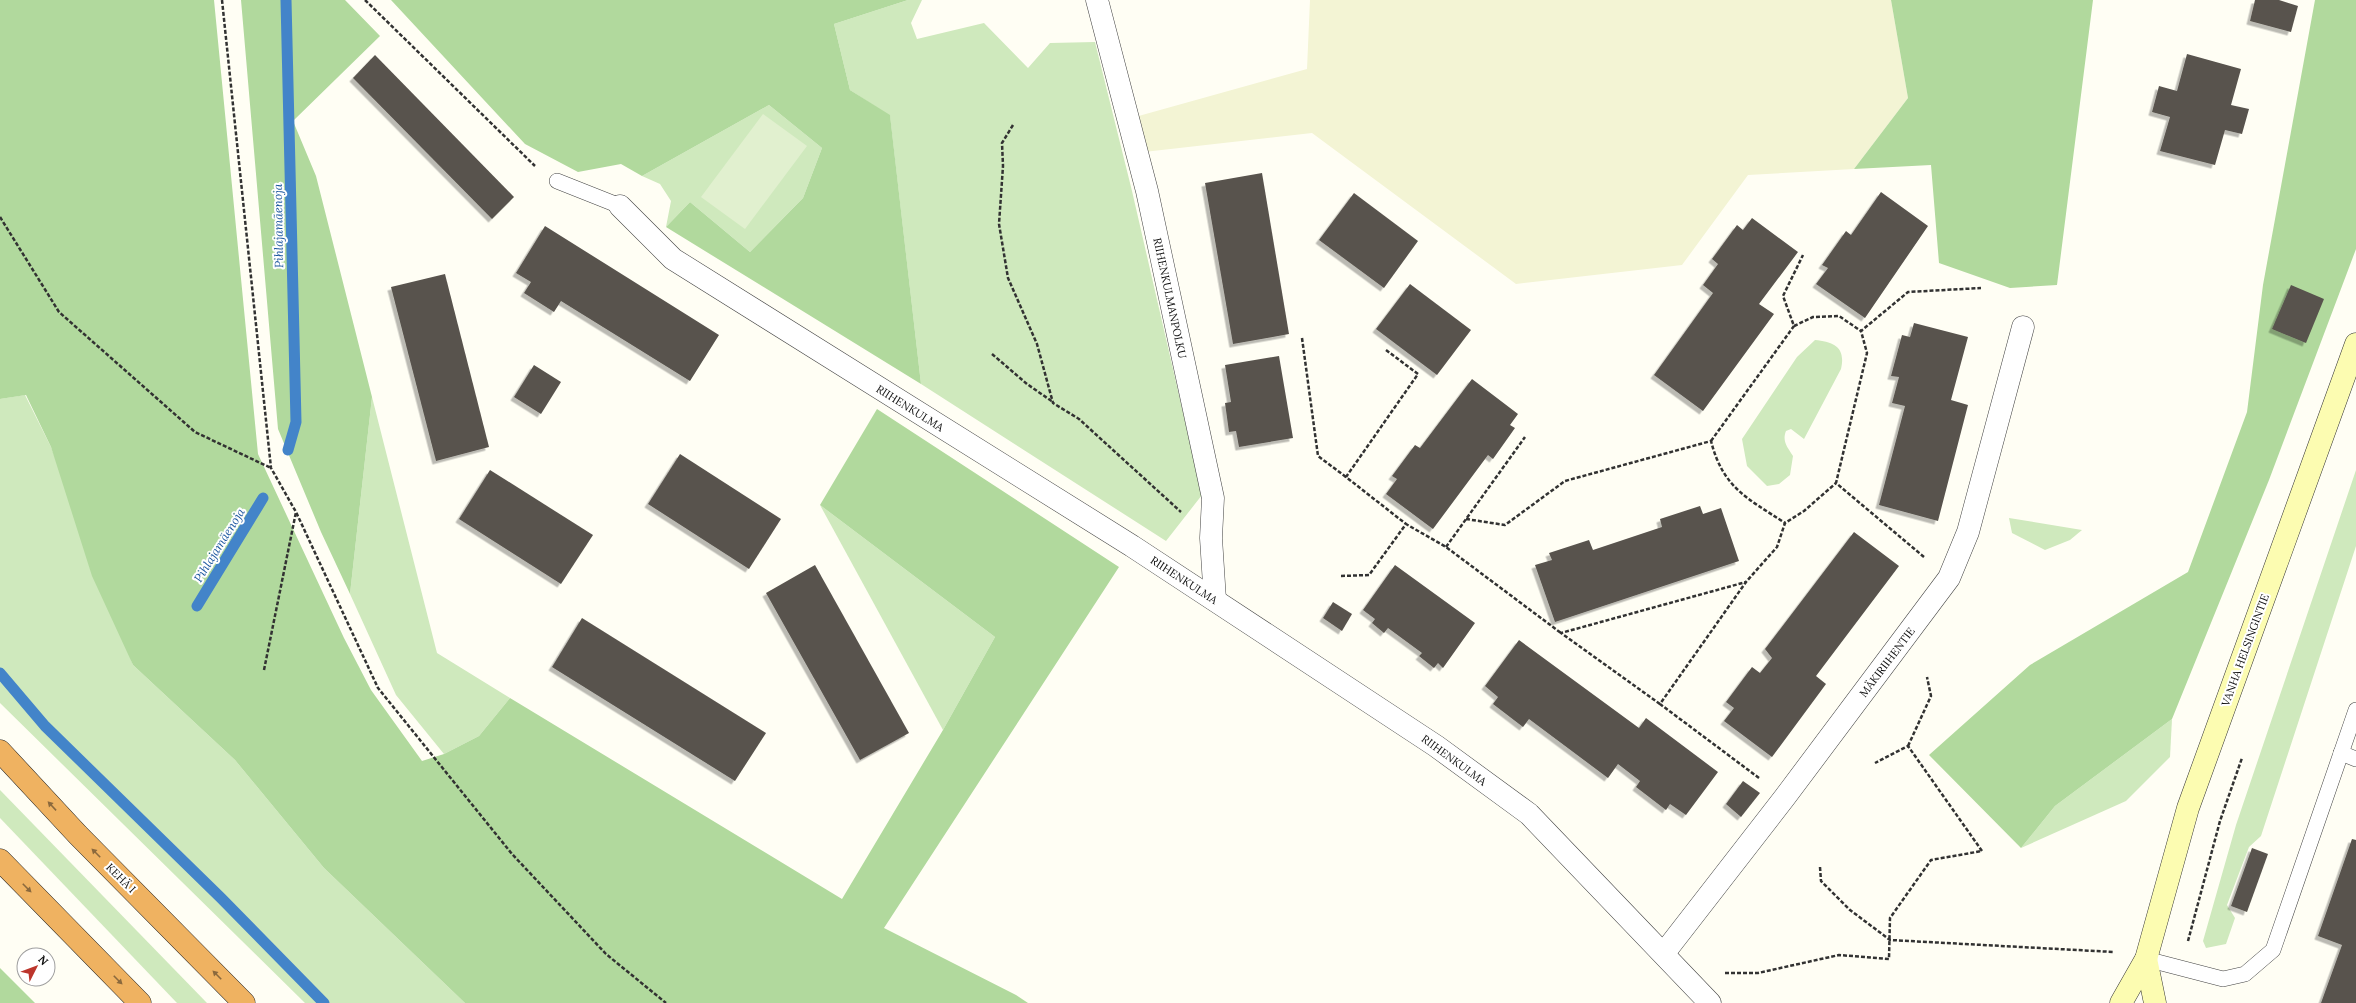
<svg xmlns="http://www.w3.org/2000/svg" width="2356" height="1003" font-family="Lora,serif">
<defs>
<filter id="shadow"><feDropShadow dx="-3.5" dy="3.5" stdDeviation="0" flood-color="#0004"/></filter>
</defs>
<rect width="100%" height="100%" fill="#fffef4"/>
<path fill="#f3f4d4" d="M1310,0H1891L1908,98L1854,169L1748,175L1682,265L1516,284L1312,133L1144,152L1135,117L1307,69Z"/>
<g fill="#cfe9bd">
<path d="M908,0H922L911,23L917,39L984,23L1028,68L1050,43L1095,42L1132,191L1202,495L1166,541L921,384L890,116L850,90L834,24Z"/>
<path d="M769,105L822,148L803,198L750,252L690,202L666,227L671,201L660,184L642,176Z"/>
<path d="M1815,340C1834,342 1846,347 1841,369L1804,439L1791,429L1786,431C1782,441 1787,447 1793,456L1790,475L1779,484L1767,486L1747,466L1742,439L1797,357Z"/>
<path d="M25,395L51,447L133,665L235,760L324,868L465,1003H305L0,703V399Z"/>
<path d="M372,397L437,653L510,698L479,736L444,754L396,695L350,594Z"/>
<path d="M2356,470V546L2261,836L2249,847L2227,905L2235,918L2226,944L2206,948L2203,941L2236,825Z"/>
<path d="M820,505L995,637L943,730Z"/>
<path d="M2009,518L2082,530L2070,540L2045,550L2012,533Z"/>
<path d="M2172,719L2170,757L2126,801L2021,848L2055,806Z"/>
<path d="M0,790L207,1003H177L0,818Z"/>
</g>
<g fill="#b1d99d">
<path d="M0,0H214L258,454L344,638L371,690L422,761L444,754L479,736L510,698L842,899L943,730L995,637L820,505L877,409L1119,567L884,928L1016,995L1028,1003H465L324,868L235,760L133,665L92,576L51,447L26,395L0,399Z"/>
<path d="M241,0H345L380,36L293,121L316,176L372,397L350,594L321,532L278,429Z"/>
<path d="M391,0H908L834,24L850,90L890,115L921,384L666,227L690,202L750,252L803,198L822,148L769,105L642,176L621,164L578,172L525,144Z"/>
<path d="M1891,0H2093L2057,285L2010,288L1939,263L1931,165L1854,169L1908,98Z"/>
<path d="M2315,0H2356V249L2269,480L2172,719L2055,806L2021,848L1929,755L2030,665L2188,572L2247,412L2263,285Z"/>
<path d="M0,968L35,1003H0Z"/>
</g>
<path fill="#e1f0cf" d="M763,114L807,146L745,229L701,197Z"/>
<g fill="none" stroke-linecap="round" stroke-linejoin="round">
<g stroke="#4384c9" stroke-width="11">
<path d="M286,0L296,422L288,450"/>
<path d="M197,606L263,498"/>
<path d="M0,673L45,726L221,898L324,1003"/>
</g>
</g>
<g fill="#58534d" filter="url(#shadow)">
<path d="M2255,0H2279L2298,6L2291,32L2250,21Z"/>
<path d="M2187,54L2241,69L2231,105L2249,109L2242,134L2225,130L2215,165L2160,151L2170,117L2152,112L2159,86L2177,91Z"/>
<path d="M375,55L514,197L492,219L353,78Z"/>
<path d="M1262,173L1289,334L1233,344L1205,183Z"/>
<path d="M1881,192L1928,226L1865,318L1816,284L1828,268L1822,265L1846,231L1851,235Z"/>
<path d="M1354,193L1418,241L1384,288L1319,240Z"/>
<path d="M1752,218L1798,252L1759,304L1774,314L1703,411L1654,375L1713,293L1703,285L1718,264L1712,259L1737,225L1743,230Z"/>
<path d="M545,226L719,335L690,381L561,301L554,312L524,293L531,282L516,273Z"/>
<path d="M445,274L489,447L436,461L391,287Z"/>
<path d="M1410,284L1471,330L1437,375L1376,329Z"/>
<path d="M2291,285L2324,299L2306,343L2272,329Z"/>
<path d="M1914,323L1968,337L1951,400L1968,405L1938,521L1879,505L1905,406L1892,403L1899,377L1891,376L1902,335L1910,337Z"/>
<path d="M1279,356L1293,438L1239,447L1236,431L1229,432L1225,403L1231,402L1225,365Z"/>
<path d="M534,365L561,382L541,414L514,397Z"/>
<path d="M1472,379L1518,414L1510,425L1515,428L1493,459L1488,455L1433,529L1386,494L1397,479L1392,476L1415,445L1420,448Z"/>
<path d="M680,454L781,519L749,569L648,504Z"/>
<path d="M490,470L593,535L561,584L459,519Z"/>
<path d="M1700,506L1703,514L1721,508L1739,561L1555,622L1535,565L1552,560L1549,553L1589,540L1593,550L1662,527L1660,519Z"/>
<path d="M1854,532L1899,566L1816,676L1826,684L1772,757L1724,721L1734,708L1726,702L1752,667L1760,673L1772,658L1765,649Z"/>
<path d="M815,565L909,733L860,760L766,593Z"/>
<path d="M1395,565L1475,623L1443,668L1438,663L1434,668L1419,656L1422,653L1388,628L1384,633L1372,623L1375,619L1363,610Z"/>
<path d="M1333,602L1352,614L1342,631L1323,618Z"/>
<path d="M582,618L766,733L735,781L552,667Z"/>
<path d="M1519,640L1639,728L1646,718L1718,772L1686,815L1670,804L1666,810L1636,787L1640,781L1618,764L1608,778L1529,719L1523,727L1493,704L1498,697L1485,686Z"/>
<path d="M1743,781L1760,793L1741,817L1726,804Z"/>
<path d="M2352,839L2356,840V1003H2321L2342,945L2318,936Z"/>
<path d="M2252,848L2268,854L2247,912L2231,906Z"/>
</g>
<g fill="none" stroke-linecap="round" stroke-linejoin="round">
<defs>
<g id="lane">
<path d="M557,181L620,206"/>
<path d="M2341,753L2356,759"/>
<path d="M2146,959L2223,979L2245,974L2273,950L2356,710"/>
</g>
<g id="street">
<path d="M1097,0L1147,191L1213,498L1211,538L1215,600"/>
<path d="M620,206L673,259L1132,546L1436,746L1529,814L1710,1003"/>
<path d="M1664,953L1785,797L1949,578L1968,532L2023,327"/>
</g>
<g id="secondary">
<path d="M2146,959L2155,1003"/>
<path d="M2121,1003L2146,959L2188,808L2356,344"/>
</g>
<g id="highway">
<path d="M0,751L78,835L244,1003"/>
<path d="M0,860L140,1003"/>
</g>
</defs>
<use href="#lane" stroke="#434343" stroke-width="16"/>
<use href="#street" stroke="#434343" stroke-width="23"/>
<use href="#secondary" stroke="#323232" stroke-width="23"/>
<use href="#highway" stroke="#212121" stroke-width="23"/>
<g stroke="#323232" stroke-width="2.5" stroke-dasharray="4 2" stroke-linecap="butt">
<path d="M222,0L271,468L296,512L378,688L512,854L606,954L666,1003"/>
<path d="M365,0L535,166"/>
<path d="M1013,125L1002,143L1003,166L999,224L1008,278L1037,344L1053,403L1079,419L1181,512"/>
<path d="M0,217L59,312L195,432L271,468"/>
<path d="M1794,326L1813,317L1839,316L1861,331"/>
<path d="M1302,338L1318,456L1346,477"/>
<path d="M1386,350L1418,374L1346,477L1406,524"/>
<path d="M992,354L1027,384L1053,402"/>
<path d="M1711,441L1794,326L1783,296L1803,255"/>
<path d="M1466,519L1505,525L1565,481L1711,441C1723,488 1747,498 1785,523"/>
<path d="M1446,547L1525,437"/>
<path d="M1924,557L1836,483L1867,353L1861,331L1908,292L1981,288"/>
<path d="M1341,576L1369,575L1406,524L1446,547L1561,633"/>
<path d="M264,670L296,512"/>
<path d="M1660,704L1561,633L1746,582"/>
<path d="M1908,746L1931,696L1927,677"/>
<path d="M1759,778L1660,704L1746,582L1777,547L1785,523L1804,511L1836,483"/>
<path d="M1820,867L1821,881L1850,910L1890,940L2114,952"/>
<path d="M2188,941L2220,821L2242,758"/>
<path d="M1725,973H1758L1839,955L1889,959L1890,918L1931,860L1982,851L1908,746L1875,763"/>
</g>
<use href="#lane" stroke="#fff" stroke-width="15"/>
<use href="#street" stroke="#fff" stroke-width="22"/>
<use href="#secondary" stroke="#fcfcb1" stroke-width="22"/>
<use href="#highway" stroke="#efb261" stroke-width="22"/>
</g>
<defs><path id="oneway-solid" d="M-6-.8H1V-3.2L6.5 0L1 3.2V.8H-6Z"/></defs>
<g fill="#8b693d">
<use href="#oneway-solid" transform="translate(52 806) rotate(-133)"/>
<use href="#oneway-solid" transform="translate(96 853) rotate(-135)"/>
<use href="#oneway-solid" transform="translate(27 888) rotate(45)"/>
<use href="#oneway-solid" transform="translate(217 975) rotate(-135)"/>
<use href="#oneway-solid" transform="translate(118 980) rotate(45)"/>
</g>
<g text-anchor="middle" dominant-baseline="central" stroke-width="4" stroke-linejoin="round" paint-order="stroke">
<g font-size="11" fill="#101010" stroke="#fff">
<text transform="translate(1170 298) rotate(78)">RIIHENKULMANPOLKU</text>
<text transform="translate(910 408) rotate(32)">RIIHENKULMA</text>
<text transform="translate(1184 580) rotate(33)">RIIHENKULMA</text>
<text transform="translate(2245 650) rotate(-70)">VANHA HELSINGINTIE</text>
<text transform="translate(1887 662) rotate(-53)">MÄKIRIIHENTIE</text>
<text transform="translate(1454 760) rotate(36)">RIIHENKULMA</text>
<text transform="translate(121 878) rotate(45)">KEHÄ I</text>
</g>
<g font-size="12" font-style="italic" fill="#1c579f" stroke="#fff">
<text transform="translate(278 226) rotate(-91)">Pihlajamäenoja</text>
<text transform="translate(219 545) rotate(-58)">Pihlajamäenoja</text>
</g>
</g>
<g transform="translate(36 967) rotate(48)"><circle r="19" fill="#ffffff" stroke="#9f9f9f"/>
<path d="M0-3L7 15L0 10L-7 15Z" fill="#bc352c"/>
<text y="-6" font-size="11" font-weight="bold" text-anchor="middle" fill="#101010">N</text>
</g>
</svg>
